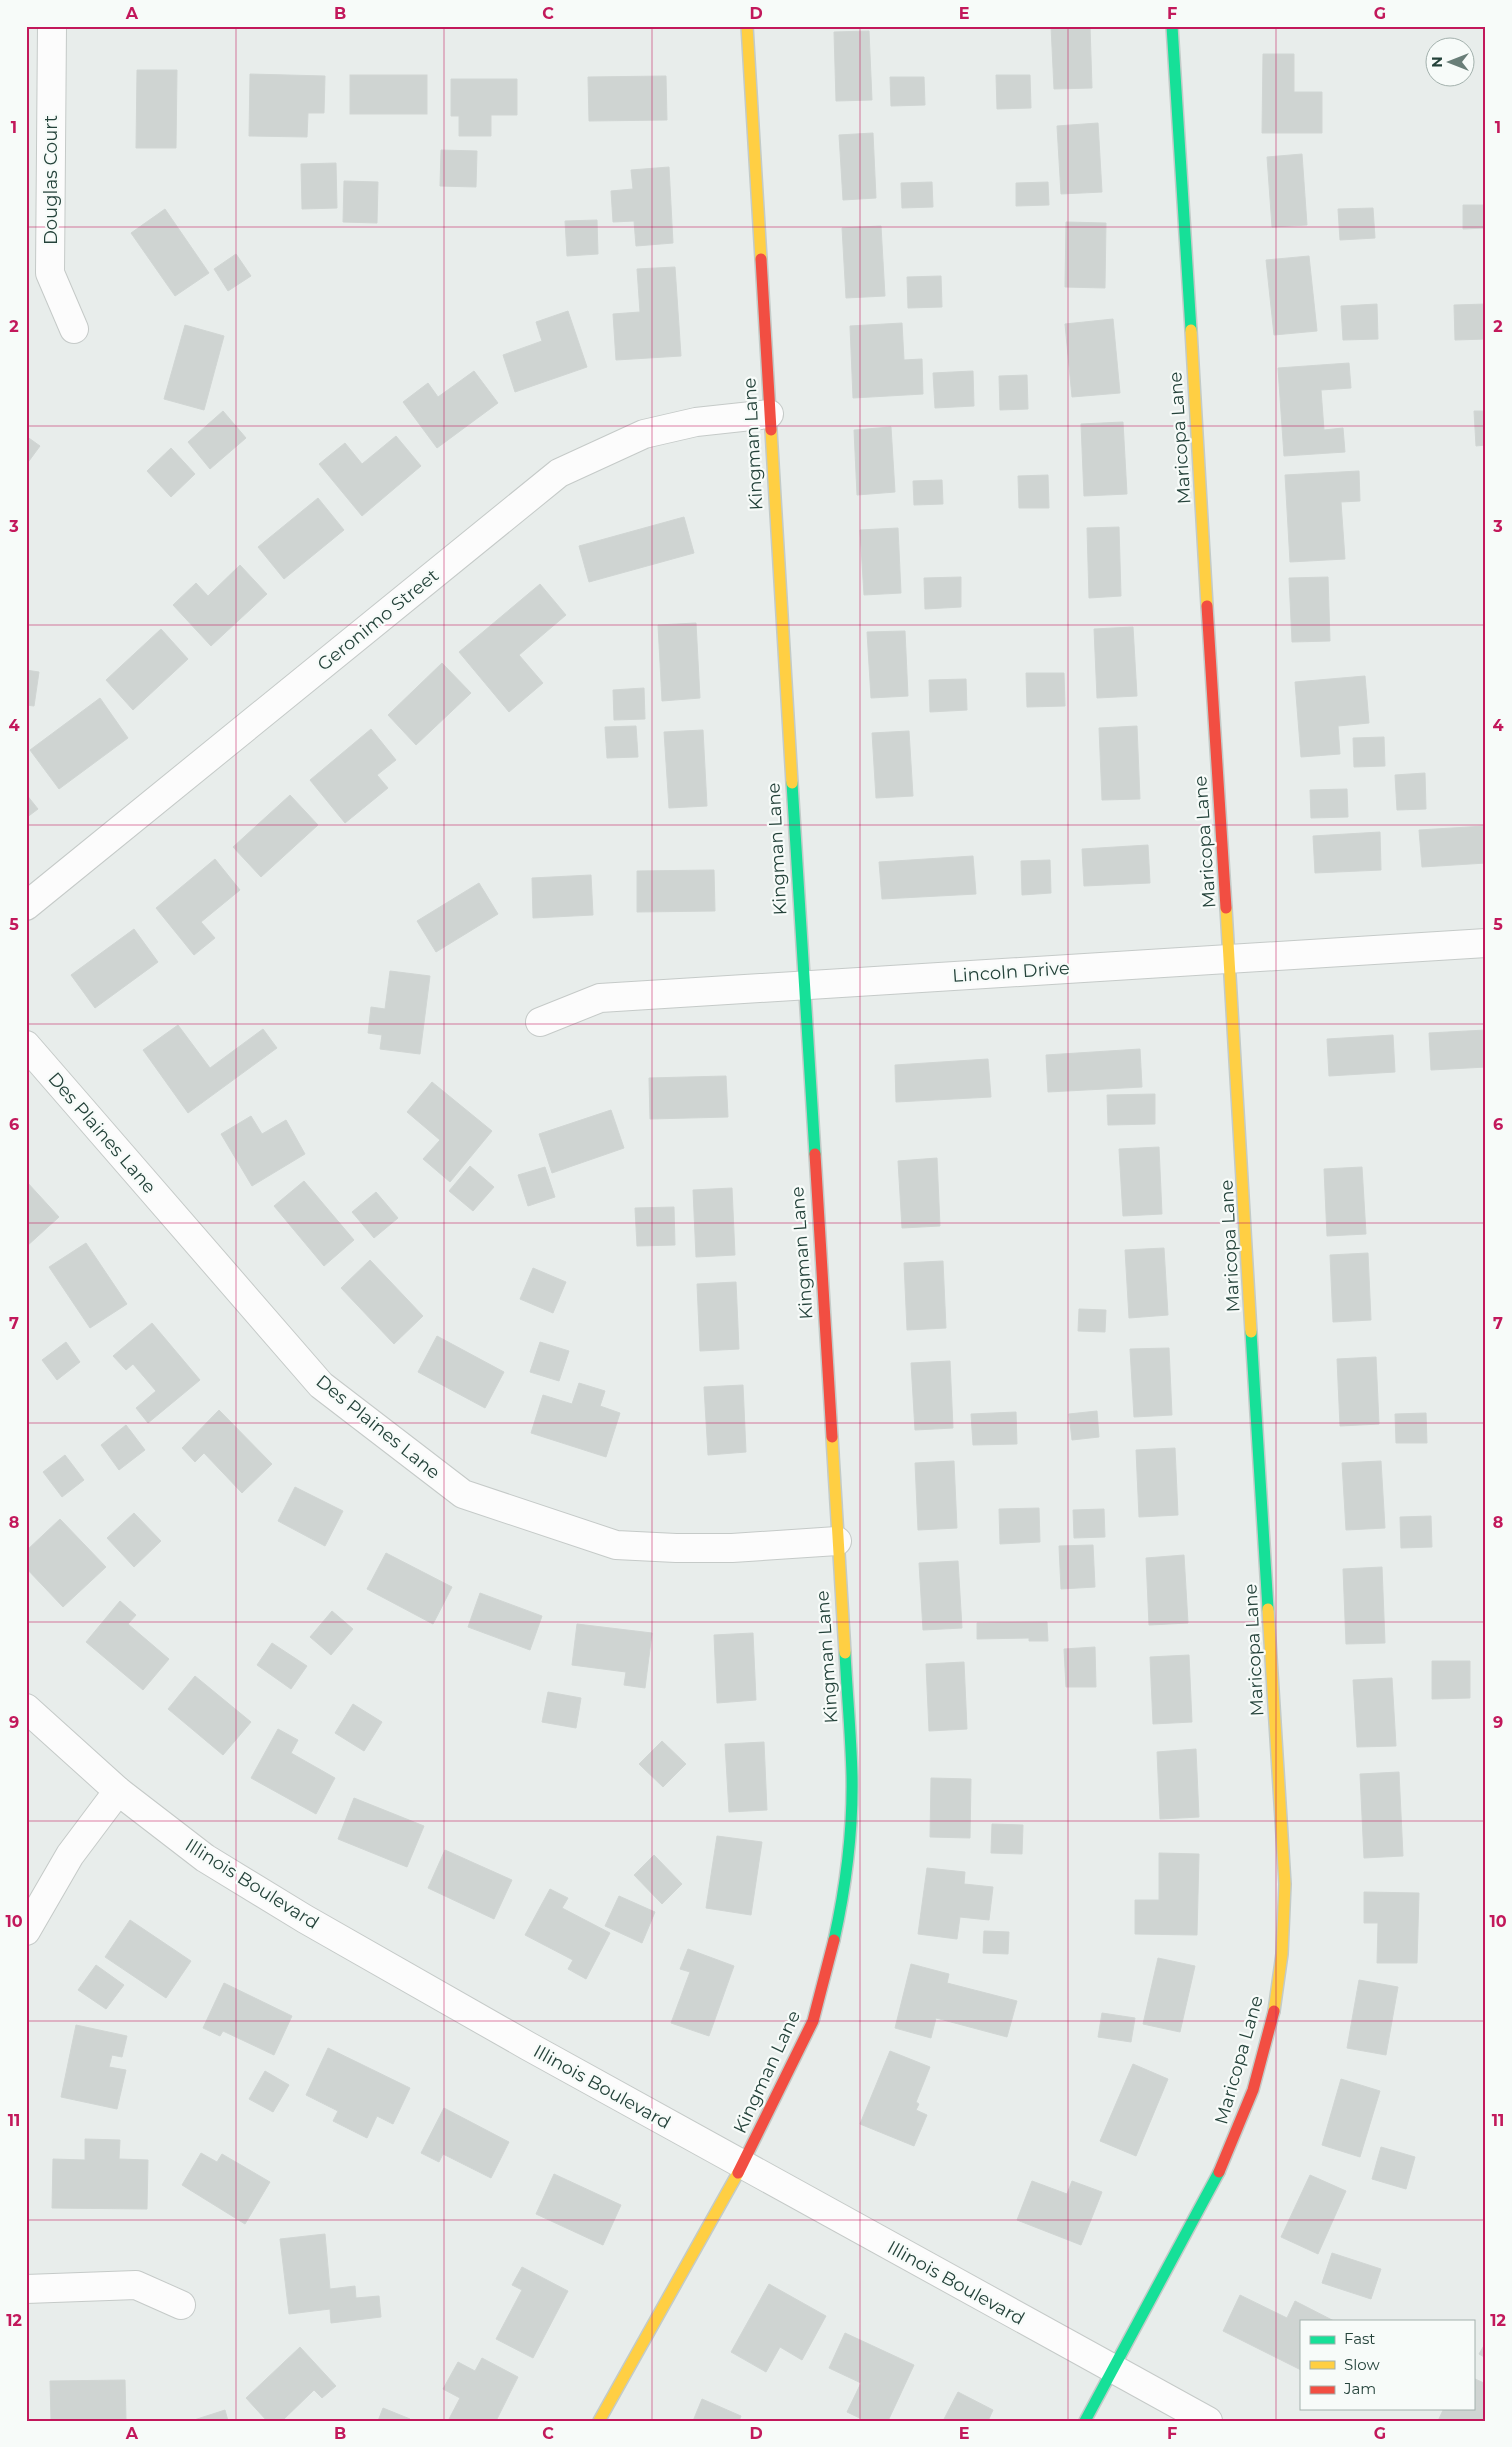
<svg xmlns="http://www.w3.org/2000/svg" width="1512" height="2447" font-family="Montserrat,sans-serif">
<rect width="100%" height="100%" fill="#e8edeb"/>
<g fill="#cfd4d2" stroke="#d1d6d4">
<path d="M1051,26H1090L1092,88L1054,89Z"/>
<path d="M869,31L872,100L836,101L834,32Z"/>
<path d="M1263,54H1294V92H1322V133H1262Z"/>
<path d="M137,70H177L176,148H136Z"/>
<path d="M250,74L325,76L324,113H308L307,137L249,136Z"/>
<rect x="350" y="75" width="77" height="39"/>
<path d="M996,75H1030L1031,108L997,109Z"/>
<path d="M666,76L667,120L589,121L588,77Z"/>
<path d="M890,77H924L925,105L891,106Z"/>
<path d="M451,79H517V115H491V136H459V116H451Z"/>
<path d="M1098,123L1102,192L1061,194L1057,126Z"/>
<path d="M873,133L876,198L843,200L839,135Z"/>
<path d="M441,150L477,151L476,187L440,186Z"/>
<path d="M1302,154L1307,225L1272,227L1267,157Z"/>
<path d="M336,163L337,208L302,209L301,164Z"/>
<path d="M669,167L673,243L636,246L634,221L613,222L611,191L633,189L631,170Z"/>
<path d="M344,181L378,182L377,223L343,222Z"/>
<path d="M932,182L933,207L902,208L901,183Z"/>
<path d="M1048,182L1049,205L1016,206V183Z"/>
<path d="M1463,205H1486V228L1463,229Z"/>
<path d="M1373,208L1375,238L1340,240L1338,209Z"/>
<path d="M165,209L209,273L175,296L131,233Z"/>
<path d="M597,220L598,254L567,256L565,221Z"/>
<path d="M1066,222L1106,223L1105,288L1065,287Z"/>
<path d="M881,226L885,296L846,298L842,228Z"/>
<path d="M236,254L251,276L228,291L214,269Z"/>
<path d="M1309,256L1317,331L1274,335L1266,260Z"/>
<path d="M675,267L681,356L616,360L613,314L640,312L637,269Z"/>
<path d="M941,276L942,307L908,308L907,277Z"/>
<path d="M1377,304L1378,339L1343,340L1341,306Z"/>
<path d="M1486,304V339L1455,340L1454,305Z"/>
<path d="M568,311L587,367L515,392L503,355L542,341L536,322Z"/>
<path d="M1113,319L1120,393L1072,397L1065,324Z"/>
<path d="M902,323L904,360L922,359L923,394L853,398L850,326Z"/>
<path d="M185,325L224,336L204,410L164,399Z"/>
<path d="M1349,363L1351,388L1321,390L1324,430L1343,428L1345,452L1284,456L1278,368Z"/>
<path d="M474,371L498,403L437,448L403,402L428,383L438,397Z"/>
<path d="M973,371L974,406L935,408L933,373Z"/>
<path d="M1027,375L1028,409L1000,410L999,376Z"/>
<path d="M223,411L246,438L210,469L188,442Z"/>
<path d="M1474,411H1486V445L1476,446Z"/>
<path d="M1123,422L1127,494L1084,496L1081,424Z"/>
<path d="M891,427L895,492L857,495L854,430Z"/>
<path d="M26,436L40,446L26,465Z"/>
<path d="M396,436L421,466L362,516L319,464L345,443L362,464Z"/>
<path d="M171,448L195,474L171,497L147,471Z"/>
<path d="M1359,471L1360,501L1341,502L1345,559L1290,562L1285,475Z"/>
<path d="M1048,475L1049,508H1019L1018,476Z"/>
<path d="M942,480L943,504L914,505L913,481Z"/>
<path d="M318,498L344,530L284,579L258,547Z"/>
<path d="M684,517L694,553L589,582L579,546Z"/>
<path d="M1119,527L1121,596L1089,598L1087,528Z"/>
<path d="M898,528L901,593L864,595L860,530Z"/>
<path d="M240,565L267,594L211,646L173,605L196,583L208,596Z"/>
<path d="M961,577V607L925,609L924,578Z"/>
<path d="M1328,577L1330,641L1292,642L1289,578Z"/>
<path d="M540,584L566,615L519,655L543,683L509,712L459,652Z"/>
<path d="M696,623L700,698L662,701L658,625Z"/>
<path d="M1133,627L1137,696L1097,698L1094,629Z"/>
<path d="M161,629L188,659L133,710L106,680Z"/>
<path d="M905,631L908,696L871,698L867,632Z"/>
<path d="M442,663L471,693L416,745L388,715Z"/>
<path d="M26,670L39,672L34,706L26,705Z"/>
<path d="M1026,673H1064L1065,706L1027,707Z"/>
<path d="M1365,676L1369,723L1338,726L1340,754L1301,757L1295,682Z"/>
<path d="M966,679L967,710L930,712L929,680Z"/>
<path d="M644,688L645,719L614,720L613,690Z"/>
<path d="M100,698L128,738L59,789L30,750Z"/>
<path d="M636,726L638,757L607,758L605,727Z"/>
<path d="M1137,726L1140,799L1102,800L1099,728Z"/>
<path d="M371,729L396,760L377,775L388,788L345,823L310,780Z"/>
<path d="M703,730L707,806L669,808L664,732Z"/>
<path d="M909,731L913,796L876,798L872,733Z"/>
<path d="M1384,737L1385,766L1354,767L1353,738Z"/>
<path d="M1425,773L1426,809L1397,810L1395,775Z"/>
<path d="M1347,789L1348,817L1311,818L1310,790Z"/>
<path d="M26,794L38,809L26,818Z"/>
<path d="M290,795L318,825L261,877L233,847Z"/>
<path d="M1485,826L1486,863L1422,867L1419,830Z"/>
<path d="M1380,832L1381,870L1315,873L1313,836Z"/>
<path d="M1148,845L1150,883L1084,886L1082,849Z"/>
<path d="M973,856L976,894L882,899L879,862Z"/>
<path d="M215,859L240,890L201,922L215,938L194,955L156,908Z"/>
<path d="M1050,860L1051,893L1022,895L1021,861Z"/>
<path d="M714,870L715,911L637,912V871Z"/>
<path d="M591,875L593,915L533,918L532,878Z"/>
<path d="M479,883L498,914L436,952L417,921Z"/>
<path d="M134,929L158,962L95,1008L71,975Z"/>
<path d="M390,971L430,976L420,1054L380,1049L382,1035L368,1033L371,1007L385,1009Z"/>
<path d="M178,1025L210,1068L263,1029L277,1048L188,1113L143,1050Z"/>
<path d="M1486,1030V1067L1431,1070L1429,1033Z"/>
<path d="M1393,1035L1395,1072L1329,1076L1327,1039Z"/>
<path d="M1140,1049L1142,1087L1048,1092L1046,1055Z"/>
<path d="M988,1059L991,1097L896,1102L895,1065Z"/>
<path d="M726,1076L728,1117L650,1119L649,1078Z"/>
<path d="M432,1082L492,1131L450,1182L423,1159L440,1140L407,1112Z"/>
<path d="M1155,1094V1124L1108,1125L1107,1095Z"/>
<path d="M611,1110L624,1148L552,1173L539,1134Z"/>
<path d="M251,1116L262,1134L286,1120L305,1154L252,1186L221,1134Z"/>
<path d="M1159,1147L1162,1214L1123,1216L1119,1149Z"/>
<path d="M937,1158L940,1226L902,1228L898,1161Z"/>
<path d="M470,1166L494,1187L473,1211L449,1191Z"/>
<path d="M545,1167L555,1197L528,1206L518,1175Z"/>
<path d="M1362,1167L1366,1234L1327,1236L1324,1169Z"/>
<path d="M26,1181L59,1217L27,1246L26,1245Z"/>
<path d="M304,1181L354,1240L324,1266L274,1206Z"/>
<path d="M732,1188L735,1255L696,1257L693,1190Z"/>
<path d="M376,1192L398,1218L374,1238L352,1212Z"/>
<path d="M674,1207L675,1245L637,1246L635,1208Z"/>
<path d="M86,1243L127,1304L90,1328L49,1267Z"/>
<path d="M1164,1248L1168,1315L1129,1318L1125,1250Z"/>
<path d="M1368,1253L1371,1320L1333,1322L1330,1255Z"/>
<path d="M370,1260L423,1316L394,1344L341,1288Z"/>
<path d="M943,1261L946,1328L907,1330L904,1263Z"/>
<path d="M533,1268L566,1282L553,1313L520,1299Z"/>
<path d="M736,1282L739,1349L700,1351L697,1284Z"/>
<path d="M1079,1309L1106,1310L1105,1332L1078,1331Z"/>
<path d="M152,1323L200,1380L148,1423L136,1408L156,1391L133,1364L126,1370L113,1356Z"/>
<path d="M437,1336L504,1372L485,1408L418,1372Z"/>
<path d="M66,1342L80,1362L57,1380L42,1360Z"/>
<path d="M540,1342L569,1351L559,1381L530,1372Z"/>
<path d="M1169,1348L1172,1415L1134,1417L1130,1349Z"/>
<path d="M1376,1357L1379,1424L1340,1426L1337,1359Z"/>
<path d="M950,1361L953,1428L915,1430L911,1363Z"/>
<path d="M579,1383L605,1391L600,1406L620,1413L606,1457L531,1433L543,1395L572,1404Z"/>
<path d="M743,1385L746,1452L708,1455L704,1387Z"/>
<path d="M219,1410L272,1464L242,1493L204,1453L195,1462L182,1448Z"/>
<path d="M1097,1411L1099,1437L1072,1440L1069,1414Z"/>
<path d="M1016,1412L1017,1444L973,1445L971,1414Z"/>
<path d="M1426,1413L1427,1443H1396L1395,1414Z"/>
<path d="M126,1425L145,1450L119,1470L101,1445Z"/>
<path d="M1175,1448L1178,1515L1139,1517L1136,1450Z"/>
<path d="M65,1455L84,1480L62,1497L43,1472Z"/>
<path d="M954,1461L957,1528L918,1530L915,1463Z"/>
<path d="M1381,1461L1385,1528L1346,1530L1342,1463Z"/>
<path d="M295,1487L343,1511L325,1546L278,1521Z"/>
<path d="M1039,1508L1040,1542L1000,1544L999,1509Z"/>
<path d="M1104,1509L1105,1537L1074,1538L1073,1510Z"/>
<path d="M134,1513L161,1541L134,1567L107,1538Z"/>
<path d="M1431,1516L1432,1547L1401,1548L1400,1517Z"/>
<path d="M60,1519L106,1567L63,1607L26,1568V1551Z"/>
<path d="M1093,1545L1095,1587L1061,1589L1059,1546Z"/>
<path d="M386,1553L452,1587L433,1624L367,1589Z"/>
<path d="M1184,1555L1188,1623L1149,1625L1146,1558Z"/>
<path d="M958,1561L962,1628L923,1630L919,1563Z"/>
<path d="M1382,1567L1385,1643L1346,1644L1343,1569Z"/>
<path d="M480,1593L542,1616L530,1650L468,1627Z"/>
<path d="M120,1601L136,1615L128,1624L169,1659L143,1690L86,1642Z"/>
<path d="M332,1611L353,1629L331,1655L310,1637Z"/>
<path d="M1047,1622L1048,1641H1029V1638L977,1639V1623Z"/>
<path d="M577,1624L652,1633L645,1688L624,1685L626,1672L572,1665Z"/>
<path d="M753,1633L756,1700L717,1703L714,1635Z"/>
<path d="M272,1643L307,1666L291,1689L257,1665Z"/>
<path d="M1095,1647L1096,1687H1066L1064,1649Z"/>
<path d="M1189,1655L1192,1722L1153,1724L1150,1657Z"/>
<path d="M1432,1661H1470V1698L1432,1699Z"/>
<path d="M964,1662L967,1729L929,1731L926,1664Z"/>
<path d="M195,1676L251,1722L223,1755L168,1709Z"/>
<path d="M1392,1678L1396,1746L1357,1747L1353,1680Z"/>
<path d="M548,1692L581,1698L576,1728L542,1722Z"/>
<path d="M353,1704L382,1722L364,1751L335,1733Z"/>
<path d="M278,1729L298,1740L291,1753L335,1778L316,1814L251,1778Z"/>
<path d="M662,1741L686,1764L663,1787L639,1764Z"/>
<path d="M764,1742L767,1810L729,1812L725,1744Z"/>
<path d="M1196,1749L1199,1817L1160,1819L1157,1752Z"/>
<path d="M1399,1772L1403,1856L1364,1858L1360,1774Z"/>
<path d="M931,1778L971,1779L970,1838L930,1837Z"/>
<path d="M354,1798L424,1826L407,1867L338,1839Z"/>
<path d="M992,1824L1023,1825L1022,1854L991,1853Z"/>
<path d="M717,1836L762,1842L751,1915L706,1908Z"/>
<path d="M445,1850L512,1880L494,1919L428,1888Z"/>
<path d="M1159,1853L1199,1854L1197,1935L1135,1934V1900H1159Z"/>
<path d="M654,1855L682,1884L662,1904L634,1875Z"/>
<path d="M927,1868L965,1872L964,1884L993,1887L989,1920L960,1917L957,1939L918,1934Z"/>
<path d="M550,1889L568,1898L562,1908L610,1933L586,1979L568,1969L573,1960L525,1935Z"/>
<path d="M1364,1892L1419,1893L1417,1963H1377L1378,1923H1364Z"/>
<path d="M619,1896L655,1912L642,1943L605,1926Z"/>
<path d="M130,1920L191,1961L166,1998L105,1957Z"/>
<path d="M984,1931L1009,1932L1008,1954L983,1953Z"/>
<path d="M688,1949L734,1966L709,2036L671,2023L690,1972L680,1969Z"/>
<path d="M1158,1958L1195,1966L1180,2032L1143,2024Z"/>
<path d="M911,1964L949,1974L947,1983L1017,2001L1007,2037L936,2018L931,2038L895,2028Z"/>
<path d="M96,1965L124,1985L106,2009L78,1990Z"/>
<path d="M1359,1980L1398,1987L1386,2055L1347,2048Z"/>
<path d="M224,1983L292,2016L274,2055L223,2031L220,2036L203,2028Z"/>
<path d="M1102,2013L1135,2018L1131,2042L1098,2037Z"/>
<path d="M76,2025L127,2036L122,2057L112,2055L109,2067L126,2070L117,2109L61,2097Z"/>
<path d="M328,2048L410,2088L393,2124L377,2116L367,2138L333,2121L338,2111L306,2095Z"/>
<path d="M890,2051L930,2067L916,2102L919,2104L916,2110L927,2115L914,2146L860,2124Z"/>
<path d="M1133,2064L1168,2079L1136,2156L1100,2141Z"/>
<path d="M265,2071L289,2085L273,2112L249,2099Z"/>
<path d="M1341,2079L1380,2091L1360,2157L1322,2145Z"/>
<path d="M444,2108L509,2142L491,2178L443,2154L439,2162L421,2153Z"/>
<path d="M85,2139L120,2140L119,2159L148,2160L147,2209L52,2208L53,2159L85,2160Z"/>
<path d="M1381,2147L1415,2157L1406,2189L1372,2179Z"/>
<path d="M201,2153L217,2162L222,2154L270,2182L245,2224L182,2185Z"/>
<path d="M554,2174L621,2205L603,2245L536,2214Z"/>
<path d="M1310,2175L1346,2191L1318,2254L1281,2237Z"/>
<path d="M1032,2181L1067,2194L1072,2181L1102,2192L1081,2245L1017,2220Z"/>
<path d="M325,2234L330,2289L355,2286L356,2298L379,2296L381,2317L331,2323L330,2309L289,2314L280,2239Z"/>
<path d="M1332,2253L1381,2269L1371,2299L1322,2283Z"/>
<path d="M522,2267L568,2291L533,2358L496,2339L522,2290L512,2285Z"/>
<path d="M769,2284L826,2316L802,2360L780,2347L766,2372L731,2352Z"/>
<path d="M1240,2295L1287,2318L1295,2301L1334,2321H1301V2370L1223,2331Z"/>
<path d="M845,2333L914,2365L888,2421H866L847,2412L861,2383L829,2368Z"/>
<path d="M1486,2342V2358L1479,2354Z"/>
<path d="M300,2347L336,2386L322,2398L314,2390L282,2421H267L246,2398Z"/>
<path d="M482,2358L518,2377L496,2421H448L460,2398L443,2389L458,2362L475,2371Z"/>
<path d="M1473,2378L1486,2384V2412L1482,2421H1438L1444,2408H1473Z"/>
<path d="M125,2380L126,2419L51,2421L50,2381Z"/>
<path d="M958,2392L993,2410L988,2421H943Z"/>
<path d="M702,2399L741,2416L739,2421H693Z"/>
<path d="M383,2408L410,2419L409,2421H378Z"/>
<path d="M225,2410L228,2421H191Z"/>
</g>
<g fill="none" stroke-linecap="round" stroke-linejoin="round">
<defs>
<g id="street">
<path d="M52,26L50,273L74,329"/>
<path d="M26,906L559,473L644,434L696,422L769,414"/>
<path d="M540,1022L600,998L1486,943"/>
<path d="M26,1045L321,1385L463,1494L616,1545L676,1548H732L837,1541"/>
<path d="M26,1708L118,1791L205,1858L305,1919L528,2046L1208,2421"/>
<path d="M26,1931L70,1855L118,1791"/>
<path d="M26,2289L136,2285L181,2305"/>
</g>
<g id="fast">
<path d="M1172,26L1191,330"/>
<path d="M792,783L815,1154"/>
<path d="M1251,1332L1268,1609"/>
<path d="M834,1940C846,1886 853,1831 852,1776C851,1735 847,1694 845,1653"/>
<path d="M1085,2421L1219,2172"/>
</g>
<g id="slow">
<path d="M747,26L761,259"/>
<path d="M1191,330L1207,606"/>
<path d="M771,430L792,783"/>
<path d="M1226,908L1251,1332"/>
<path d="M832,1437L845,1653"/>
<path d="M1268,1609L1285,1884L1282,1954L1274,2011"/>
<path d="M599,2421L738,2173"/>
</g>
<g id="jam">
<path d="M761,259L771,430"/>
<path d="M1207,606L1226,908"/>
<path d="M815,1154L832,1437"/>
<path d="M1219,2172L1253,2090L1274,2011"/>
<path d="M738,2173L813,2021L834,1940"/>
</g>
</defs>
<use href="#street" stroke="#c5cac8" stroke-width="30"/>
<use href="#fast" stroke="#c3cbc8" stroke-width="14"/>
<use href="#slow" stroke="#c3cbc8" stroke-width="14"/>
<use href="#jam" stroke="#c3cbc8" stroke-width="14"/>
<use href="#street" stroke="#fcfcfc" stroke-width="28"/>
<use href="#fast" stroke="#16e098" stroke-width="11"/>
<use href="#slow" stroke="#ffcf43" stroke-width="11"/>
<use href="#jam" stroke="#f24e42" stroke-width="11"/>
</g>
<path fill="none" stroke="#c2185b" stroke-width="1" stroke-opacity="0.55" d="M236,26V2421M444,26V2421M652,26V2421M860,26V2421M1068,26V2421M1276,26V2421M26,227H1486M26,426H1486M26,625H1486M26,825H1486M26,1024H1486M26,1223H1486M26,1423H1486M26,1622H1486M26,1821H1486M26,2021H1486M26,2220H1486"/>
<g text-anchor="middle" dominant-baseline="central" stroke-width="4.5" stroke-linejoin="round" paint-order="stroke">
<g font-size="18" fill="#24423a" stroke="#f7fbf9">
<text transform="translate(51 180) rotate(-90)">Douglas Court</text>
<text transform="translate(1180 438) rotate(-94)">Maricopa Lane</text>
<text transform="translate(753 444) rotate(-93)">Kingman Lane</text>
<text transform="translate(378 620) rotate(-39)">Geronimo Street</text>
<text transform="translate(1205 842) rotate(-94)">Maricopa Lane</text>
<text transform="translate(777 849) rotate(-93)">Kingman Lane</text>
<text transform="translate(1011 972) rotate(-4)">Lincoln Drive</text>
<text transform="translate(102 1133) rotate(49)">Des Plaines Lane</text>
<text transform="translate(1230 1246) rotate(-93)">Maricopa Lane</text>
<text transform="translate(802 1253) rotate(-94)">Kingman Lane</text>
<text transform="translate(378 1427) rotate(39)">Des Plaines Lane</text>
<text transform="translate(1254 1650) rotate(-93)">Maricopa Lane</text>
<text transform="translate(827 1657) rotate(-94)">Kingman Lane</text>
<text transform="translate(252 1884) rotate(32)">Illinois Boulevard</text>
<text transform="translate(1239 2060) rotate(-74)">Maricopa Lane</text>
<text transform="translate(767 2072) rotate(-65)">Kingman Lane</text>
<text transform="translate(602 2087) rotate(29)">Illinois Boulevard</text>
<text transform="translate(956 2283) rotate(29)">Illinois Boulevard</text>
</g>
</g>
<rect width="1512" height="2447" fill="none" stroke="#f7fbf9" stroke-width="55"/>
<rect x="1300" y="2320" width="175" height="90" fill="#f7fbf9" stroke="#a3b1ad"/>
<rect x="1310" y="2336" width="25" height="8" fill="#16e098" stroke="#a3b1ad"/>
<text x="1344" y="2344" font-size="15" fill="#24423a">Fast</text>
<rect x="1310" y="2361" width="25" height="8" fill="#ffcf43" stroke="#a3b1ad"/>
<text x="1344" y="2370" font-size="15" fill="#24423a">Slow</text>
<rect x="1310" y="2386" width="25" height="8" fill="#f24e42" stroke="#a3b1ad"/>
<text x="1344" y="2394" font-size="15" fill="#24423a">Jam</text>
<g transform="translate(1450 62) rotate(270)"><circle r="24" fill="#f7fbf9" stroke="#a3b1ad"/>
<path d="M0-4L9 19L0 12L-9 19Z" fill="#697e78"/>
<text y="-8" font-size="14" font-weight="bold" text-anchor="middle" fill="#24423a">N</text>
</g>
<rect x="28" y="28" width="1456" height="2392" fill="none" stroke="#c2185b" stroke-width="2"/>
<g font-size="16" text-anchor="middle" font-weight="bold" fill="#c2185b">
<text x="132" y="19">A</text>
<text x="340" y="19">B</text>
<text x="548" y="19">C</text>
<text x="756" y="19">D</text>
<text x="964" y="19">E</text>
<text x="1172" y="19">F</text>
<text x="1380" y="19">G</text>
<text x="14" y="133">1</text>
<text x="1498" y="133">1</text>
<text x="14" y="332">2</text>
<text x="1498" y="332">2</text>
<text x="14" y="532">3</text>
<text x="1498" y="532">3</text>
<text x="14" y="731">4</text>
<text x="1498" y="731">4</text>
<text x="14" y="930">5</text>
<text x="1498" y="930">5</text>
<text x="14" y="1130">6</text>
<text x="1498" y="1130">6</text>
<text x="14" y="1329">7</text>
<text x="1498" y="1329">7</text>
<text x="14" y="1528">8</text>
<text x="1498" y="1528">8</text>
<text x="14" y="1728">9</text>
<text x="1498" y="1728">9</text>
<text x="14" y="1927">10</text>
<text x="1498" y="1927">10</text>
<text x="14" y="2126">11</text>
<text x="1498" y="2126">11</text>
<text x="14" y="2326">12</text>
<text x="1498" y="2326">12</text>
<text x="132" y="2439">A</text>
<text x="340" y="2439">B</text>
<text x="548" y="2439">C</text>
<text x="756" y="2439">D</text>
<text x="964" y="2439">E</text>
<text x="1172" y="2439">F</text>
<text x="1380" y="2439">G</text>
</g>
</svg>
